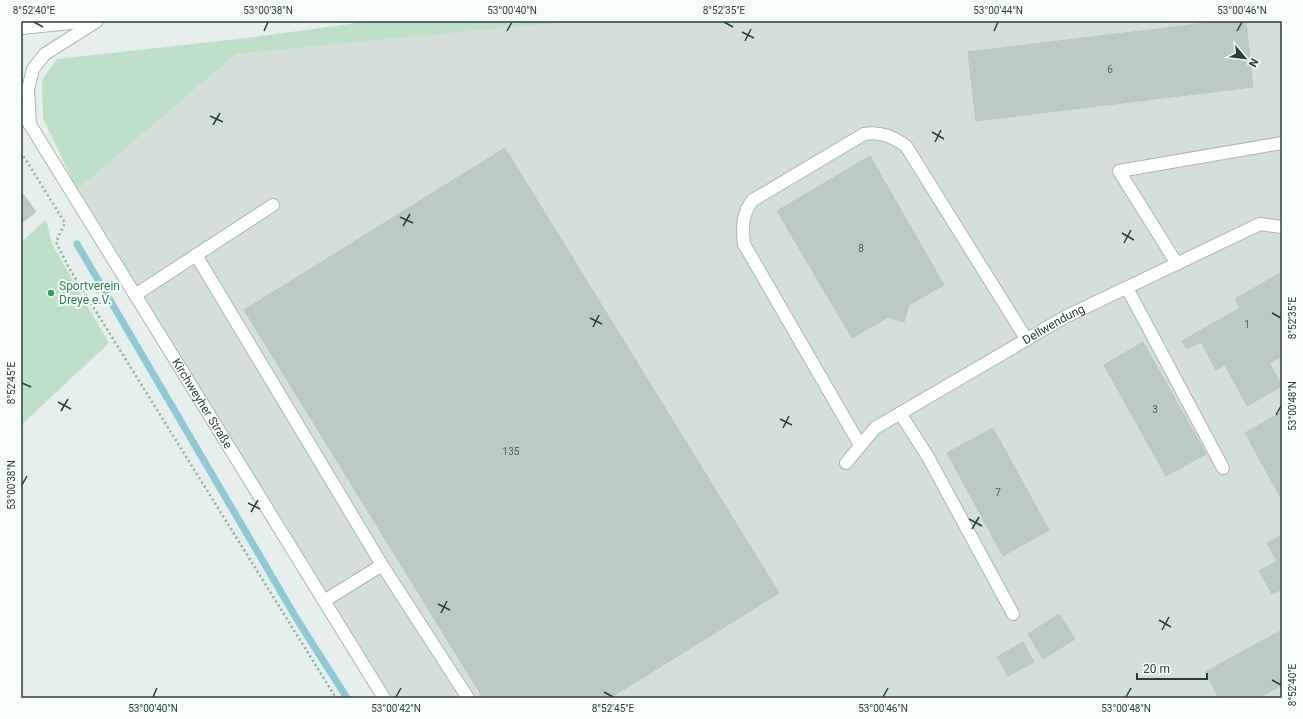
<svg xmlns="http://www.w3.org/2000/svg" width="1303" height="719" font-family="Roboto,sans-serif">
<rect width="100%" height="100%" fill="#e6efeb"/>
<path fill="#d4dfda" d="M569,21H1282V698H391L77,190L236,54Z"/>
<g fill="#bfe0c8">
<path d="M372,21H574L236,54L77,190L43,118L42,80L57,59L247,38Z"/>
<path d="M46,219L52,244L109,343L21,425V243Z"/>
</g>
<g fill="none" stroke-linecap="round" stroke-linejoin="round">
<path stroke="#8ec9d4" stroke-width="7" d="M77,244L298,621L347,698"/>
</g>
<g fill="#bbcac4" stroke="#b8c9c2">
<path d="M1223,21H1246L1253,87L976,121L968,52Z"/>
<path d="M505,148L779,593L610,698H483L244,310Z"/>
<path d="M870,156L944,285L909,305L904,322L888,317L852,338L777,211Z"/>
<path d="M21,191L36,212L21,223Z"/>
<path d="M1282,272V356L1269,363L1282,386L1247,406L1225,365L1216,370L1201,342L1187,349L1182,341L1240,308L1235,299Z"/>
<path d="M1143,342L1206,454L1166,476L1104,365Z"/>
<path d="M1282,412V500L1245,433Z"/>
<path d="M993,428L1049,530L1003,556L947,453Z"/>
<path d="M1282,535V589L1272,594L1259,571L1277,561L1267,543Z"/>
<path d="M1059,614L1075,639L1043,659L1028,634Z"/>
<path d="M1282,630V685L1262,696L1264,698H1219L1205,672Z"/>
<path d="M1023,642L1034,662L1008,676L997,657Z"/>
</g>
<g fill="none" stroke-linecap="round" stroke-linejoin="round">
<defs>
<g id="lane">
<path d="M196,255L382,565"/>
<path d="M1177,264L1119,171L1282,143"/>
<path d="M1127,288L1223,468"/>
<path d="M135,295L273,205"/>
<path d="M900,413L928,457L1013,614"/>
<path d="M860,445L744,244C742,228 742,213 753,200L864,134C880,131 893,137 906,146L1027,340"/>
<path d="M324,601L382,565L468,698"/>
</g>
<g id="street">
<path id="s1" d="M21,110L384,698"/>
<path id="s2" d="M846,463L875,428L1065,317L1260,224L1282,227"/>
</g>
<g id="secondary">
<path d="M21,28L91,21"/>
<path d="M30,125L28,89L33,69L45,54L97,21"/>
</g>
</defs>
<use href="#lane" stroke="#a8b8b2" stroke-width="14"/>
<use href="#street" stroke="#a8b8b2" stroke-width="14"/>
<use href="#secondary" stroke="#a4bbb3" stroke-width="14"/>
<path stroke="#86b3a5" stroke-width="2.5" stroke-dasharray="2 3" stroke-linecap="butt" d="M21,152L65,223L56,242L69,268L336,698"/>
<use href="#lane" stroke="#fff" stroke-width="12"/>
<use href="#street" stroke="#fff" stroke-width="12"/>
<use href="#secondary" stroke="#fff" stroke-width="12"/>
</g>
<path fill="none" stroke="#24423a" stroke-width="1.5" d="M34,22L43,27M724,22L733,27M264,31L268,22M507,31L512,22M994,31L998,22M1237,31L1242,22M742,32L754,38M745,41L751,29M210,116L223,122M213,125L220,113M932,132L944,139M935,142L941,130M400,217L413,223M403,226L410,214M1122,233L1134,240M1124,243L1131,230M1272,313L1281,318M590,318L602,324M593,327L599,315M22,383L31,387M58,402L71,409M61,411L68,399M1276,415L1281,406M780,419L792,425M783,428L789,416M22,485L27,476M248,503L260,509M251,512L258,500M969,519L982,526M972,529L979,517M438,604L450,610M441,613L447,601M1159,620L1171,627M1162,630L1169,617M1272,680L1281,685M604,692L613,697M153,697L157,688M396,697L401,688M883,697L888,688M1126,697L1131,688"/>
<circle fill="#2e9e5b" stroke="#f7fbf9" stroke-width="1.5" cx="51" cy="293" r="4"/>
<g text-anchor="middle" dominant-baseline="central" stroke-width="4" stroke-linejoin="round" paint-order="stroke">
<g font-size="10" fill="#4a645c">
<text x="1110" y="69">6</text>
<text x="861" y="248">8</text>
<text x="1247" y="324">1</text>
<text x="1155" y="409">3</text>
<text x="511" y="451">135</text>
<text x="998" y="492">7</text>
</g>
<g font-size="12" fill="#27864d" stroke="#f7fbf9" text-anchor="start">
<text x="59" y="286">Sportverein<tspan x="59" dy="14">Dreye e.V.</tspan></text>
</g>
<g font-size="12" fill="#24423a" stroke="#f7fbf9">
<text stroke="none"><textPath href="#s2" startOffset="252">Dellwendung</textPath></text>
<text stroke="none"><textPath href="#s1" startOffset="345">Kirchweyher Straße</textPath></text>
</g>
</g>
<rect width="1303" height="719" fill="none" stroke="#f7fbf9" stroke-width="44"/>
<g transform="translate(1245 58) rotate(118)" stroke="#f7fbf9" stroke-width="3" paint-order="stroke">
<path d="M0-3L7 15L0 10L-7 15Z" fill="#24423a"/>
<text y="-6" font-size="11" font-weight="bold" text-anchor="middle" fill="#24423a">N</text>
</g>
<path d="M1137 673v6h70v-6" fill="none" stroke="#24423a" stroke-width="2"/>
<text x="1143" y="673" font-size="12" fill="#24423a" stroke="#f7fbf9" stroke-width="3" paint-order="stroke">20 m</text>
<rect x="22" y="22" width="1259" height="675" fill="none" stroke="#24423a" stroke-width="1.5"/>
<g font-size="10" text-anchor="middle" fill="#24423a">
<text x="34" y="14">8°52'40"E</text>
<text x="268" y="14">53°00'38"N</text>
<text x="512" y="14">53°00'40"N</text>
<text x="724" y="14">8°52'35"E</text>
<text x="998" y="14">53°00'44"N</text>
<text x="1242" y="14">53°00'46"N</text>
<text transform="translate(1292 318) rotate(-90)" y="4">8°52'35"E</text>
<text transform="translate(11 383) rotate(-90)" y="4">8°52'45"E</text>
<text transform="translate(1292 406) rotate(-90)" y="4">53°00'48"N</text>
<text transform="translate(11 485) rotate(-90)" y="4">53°00'38"N</text>
<text transform="translate(1292 685) rotate(-90)" y="4">8°52'40"E</text>
<text x="153" y="712">53°00'40"N</text>
<text x="396" y="712">53°00'42"N</text>
<text x="613" y="712">8°52'45"E</text>
<text x="883" y="712">53°00'46"N</text>
<text x="1126" y="712">53°00'48"N</text>
</g>
</svg>
